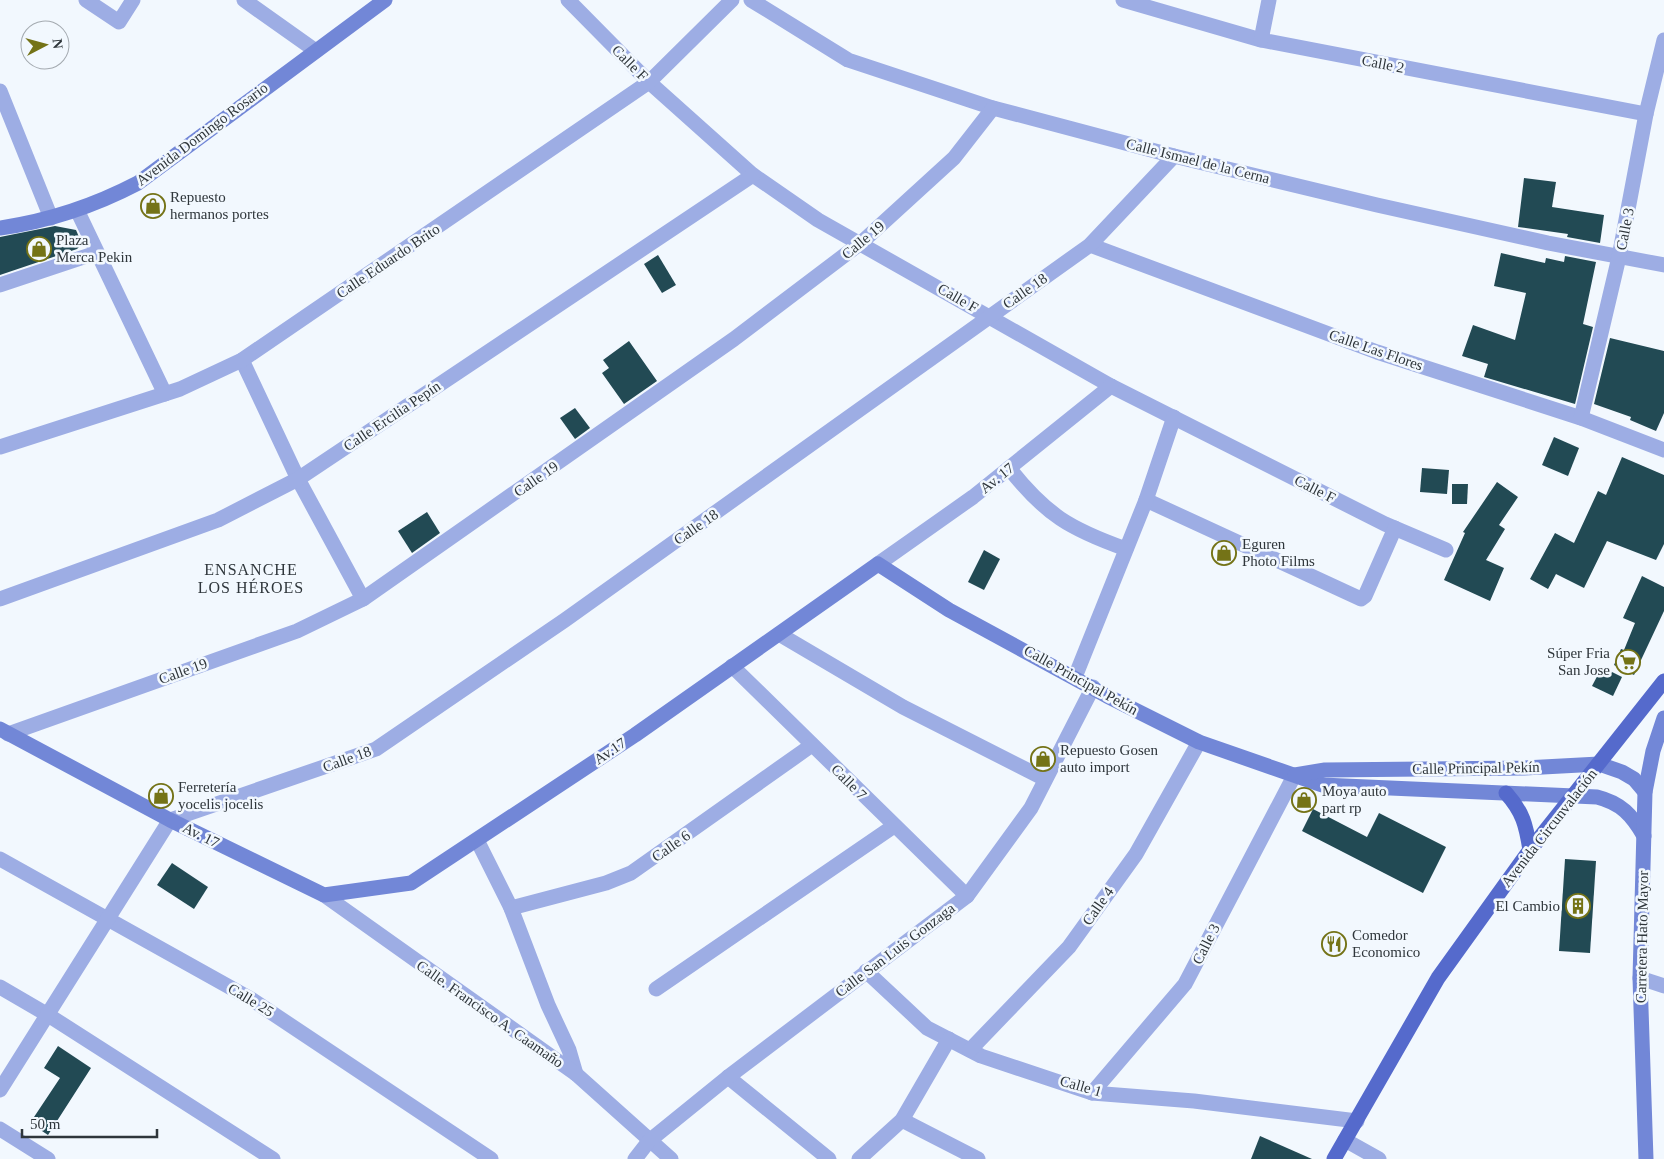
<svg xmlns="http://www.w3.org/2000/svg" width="1664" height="1159" font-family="'Times New Roman',serif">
<rect width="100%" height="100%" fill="#f2f8fe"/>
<g fill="#224a54">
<path d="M1524,178L1556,182L1552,207L1604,215L1600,243L1567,237L1568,234L1518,227Z"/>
<path d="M55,226L76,230L82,244L77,249L0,275V237Z"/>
<path d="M1501,253L1545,263L1546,258L1564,262L1565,256L1596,262L1583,324L1593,327L1575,404L1484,377L1488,364L1462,356L1473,325L1515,340L1526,293L1494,286Z"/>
<path d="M658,255L676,285L662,293L644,264Z"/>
<path d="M1610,338L1664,351V413L1656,431L1630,420L1631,417L1594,404Z"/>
<path d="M629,341L657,381L624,404L602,373L609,368L603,360Z"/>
<path d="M575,408L590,428L575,439L560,418Z"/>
<path d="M1554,437L1579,448L1568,476L1542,465Z"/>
<path d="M1622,457L1664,475V544L1656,560L1607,541L1584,588L1556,574L1548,589L1530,579L1555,533L1574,543L1598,491L1606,495Z"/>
<path d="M1422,468L1449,470L1447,494L1420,492Z"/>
<path d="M1497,482L1518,497L1499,525L1505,529L1486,560L1504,568L1490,601L1444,580L1465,533L1463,532Z"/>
<path d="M1452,484H1468L1467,504H1452Z"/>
<path d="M427,512L440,533L412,553L398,531Z"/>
<path d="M984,550L1000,559L984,590L968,582Z"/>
<path d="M1642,576L1664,587V611L1634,675L1614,665L1621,649L1624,650L1635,623L1623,618Z"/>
<path d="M1602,667L1622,677L1613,696L1592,686Z"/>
<path d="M1313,809L1367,837L1379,813L1446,847L1423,893L1302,831Z"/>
<path d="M1565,859L1596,861L1590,953L1559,951Z"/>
<path d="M172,863L208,887L194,909L157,885Z"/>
<path d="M58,1046L91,1068L48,1135L30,1123L60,1078L44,1068Z"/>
<path d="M1260,1136L1312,1159H1251Z"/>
</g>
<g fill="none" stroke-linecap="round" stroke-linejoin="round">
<g stroke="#9dade4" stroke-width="15">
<path d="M86,0L119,22L133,0"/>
<path d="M244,0L316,51"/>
<path d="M568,0L649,82L753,175L818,220L1111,386L1385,524L1446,550"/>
<path d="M751,0L848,60L993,108L1174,156L1377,205L1548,243L1664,265"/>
<path d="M1123,0L1261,40L1646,114"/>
<path d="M1261,40L1269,0"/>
<path d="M0,91L51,218"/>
<path d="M77,210L165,394"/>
<path d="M1090,245L1377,352L1581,418L1664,450"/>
<path d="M0,285L96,253"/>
<path d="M242,360L298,479L363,599"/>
<path d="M1581,418L1619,257L1646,114L1664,40"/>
<path d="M0,447L180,389L242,360L649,82L732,0"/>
<path d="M1009,468C1046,515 1070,529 1126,549"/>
<path d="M1146,500L1361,599L1365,596L1395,528"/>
<path d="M878,564L973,497L1111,386"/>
<path d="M0,599L218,520L298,479L753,175"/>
<path d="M779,634L903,707L1045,779"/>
<path d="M732,666L967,896"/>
<path d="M1075,677L1146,500L1174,417"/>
<path d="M8,734L297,631L363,599L734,339L862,242L954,158L993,108"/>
<path d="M477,840L511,908L548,1005L569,1050L576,1074"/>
<path d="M0,859L251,999L491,1159"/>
<path d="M324,895L576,1074L671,1159"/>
<path d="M511,908L606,883L631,873L812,745"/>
<path d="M866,971L927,1028L981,1056L1092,1093L1194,1101L1357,1121"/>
<path d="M1640,978L1664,986"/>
<path d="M0,987L48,1015L273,1159"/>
<path d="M656,989L894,826"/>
<path d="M970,1050L1069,947L1136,854L1199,742"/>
<path d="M728,1077L829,1159"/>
<path d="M0,1090L170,820L376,749L565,620L1090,245L1174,156"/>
<path d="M1092,1093L1185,984L1294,776"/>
<path d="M902,1120L978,1159"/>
<path d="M0,1129L48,1159"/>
<path d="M1345,1140L1379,1159"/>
<path d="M635,1159L649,1141L728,1077L967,896L1031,808L1093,687"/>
<path d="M859,1159L902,1120L949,1039"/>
</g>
<g stroke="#7287d7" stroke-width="15">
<path d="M0,228C49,221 94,206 138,183L385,0"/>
<path d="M0,729L170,820L324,895L411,883L635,735L878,564L949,610L1107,696L1199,742L1322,785L1597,797C1621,803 1632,815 1644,836"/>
<path d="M1295,775L1325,770L1524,768L1599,764L1622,772L1634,779L1645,792"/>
<path d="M1646,1159L1640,978L1645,792L1653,751L1664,718"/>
</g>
<g stroke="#556acc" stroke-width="15">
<path d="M1506,793C1523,812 1526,825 1530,850"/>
<path d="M1334,1159L1438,978L1530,850L1664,681"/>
</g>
</g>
<defs>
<symbol id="shop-ring" viewBox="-11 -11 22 22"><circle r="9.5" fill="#f2f8fe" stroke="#747317" stroke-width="1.5"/><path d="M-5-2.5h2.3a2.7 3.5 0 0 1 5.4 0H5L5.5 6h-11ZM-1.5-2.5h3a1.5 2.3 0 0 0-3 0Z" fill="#747317"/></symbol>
<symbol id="supermarket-ring" viewBox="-11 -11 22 22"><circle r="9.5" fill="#f2f8fe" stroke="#747317" stroke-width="1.5"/><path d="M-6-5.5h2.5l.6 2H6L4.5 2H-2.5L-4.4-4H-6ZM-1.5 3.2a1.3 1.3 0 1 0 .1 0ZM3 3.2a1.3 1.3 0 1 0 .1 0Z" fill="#747317"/></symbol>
<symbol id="building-ring" viewBox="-11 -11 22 22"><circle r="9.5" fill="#f2f8fe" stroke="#747317" stroke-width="1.5"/><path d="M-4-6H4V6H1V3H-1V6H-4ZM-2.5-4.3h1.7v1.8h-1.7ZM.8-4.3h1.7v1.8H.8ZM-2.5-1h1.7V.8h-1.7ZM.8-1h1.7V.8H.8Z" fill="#747317"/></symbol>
<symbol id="restaurant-ring" viewBox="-11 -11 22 22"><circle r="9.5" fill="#f2f8fe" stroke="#747317" stroke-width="1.5"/><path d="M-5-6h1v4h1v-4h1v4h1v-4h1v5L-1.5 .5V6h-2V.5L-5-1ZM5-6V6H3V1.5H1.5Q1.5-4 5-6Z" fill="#747317"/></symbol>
</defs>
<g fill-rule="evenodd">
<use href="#shop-ring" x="139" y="192" width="28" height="28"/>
<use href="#shop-ring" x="25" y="235" width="28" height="28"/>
<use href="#shop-ring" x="1210" y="539" width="28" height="28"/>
<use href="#supermarket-ring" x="1614" y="648" width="28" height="28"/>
<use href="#shop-ring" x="1029" y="745" width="28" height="28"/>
<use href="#shop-ring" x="147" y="782" width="28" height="28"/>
<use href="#shop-ring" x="1290" y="786" width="28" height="28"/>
<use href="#building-ring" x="1564" y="892" width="28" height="28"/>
<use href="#restaurant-ring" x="1320" y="930" width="28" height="28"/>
</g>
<g text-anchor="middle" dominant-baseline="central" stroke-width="5" stroke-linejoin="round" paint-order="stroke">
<g font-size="15" fill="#2f363b" stroke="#f2f8fe">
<text transform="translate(630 63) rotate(45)">Calle F</text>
<text transform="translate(1383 64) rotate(11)">Calle 2</text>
<text transform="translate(202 134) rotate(-37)">Avenida Domingo Rosario</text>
<text transform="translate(1198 161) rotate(14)">Calle Ismael de la Cerna</text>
<text transform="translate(1625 229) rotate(-79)">Calle 3</text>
<text transform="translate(863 240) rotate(-40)">Calle 19</text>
<text transform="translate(388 261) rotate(-34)">Calle Eduardo Brito</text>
<text transform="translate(1025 291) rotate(-35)">Calle 18</text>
<text transform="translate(958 298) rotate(30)">Calle F</text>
<text transform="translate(1376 350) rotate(19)">Calle Las Flores</text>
<text transform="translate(392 416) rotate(-34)">Calle Ercilia Pepín</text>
<text transform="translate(997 478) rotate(-39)">Av. 17</text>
<text transform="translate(536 479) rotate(-35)">Calle 19</text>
<text transform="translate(1315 489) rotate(27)">Calle F</text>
<text transform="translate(696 527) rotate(-35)">Calle 18</text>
<text transform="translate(183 671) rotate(-20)">Calle 19</text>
<text transform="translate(1081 680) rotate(29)">Calle Principal Pekín</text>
<text transform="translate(610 751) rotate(-34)">Av.17</text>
<text transform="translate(347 759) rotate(-20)">Calle 18</text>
<text transform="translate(1476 768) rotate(-1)">Calle Principal Pekín</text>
<text transform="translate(849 782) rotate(45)">Calle 7</text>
<text transform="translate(1549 828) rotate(-52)">Avenida Circunvalación</text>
<text transform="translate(201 835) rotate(26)">Av. 17</text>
<text transform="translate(671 846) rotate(-35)">Calle 6</text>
<text transform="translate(1098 906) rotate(-55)">Calle 4</text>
<text transform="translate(1642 937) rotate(-89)">Carretera Hato Mayor</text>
<text transform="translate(1206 944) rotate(-63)">Calle 3</text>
<text transform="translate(895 950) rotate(-37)">Calle San Luis Gonzaga</text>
<text transform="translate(251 1000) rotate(31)">Calle 25</text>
<text transform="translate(490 1014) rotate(35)">Calle. Francisco A. Caamaño</text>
<text transform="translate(1081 1086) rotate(16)">Calle 1</text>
</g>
<g font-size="15" fill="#2f363b" stroke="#f2f8fe" text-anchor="start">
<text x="170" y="197">Repuesto<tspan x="170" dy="17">hermanos portes</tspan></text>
<text x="56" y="240">Plaza<tspan x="56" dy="17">Merca Pekin</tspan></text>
<text x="1242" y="544">Eguren<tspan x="1242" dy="17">Photo Films</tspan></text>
<text x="1610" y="653" text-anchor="end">Súper Fria<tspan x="1610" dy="17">San Jose</tspan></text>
<text x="1060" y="750">Repuesto Gosen<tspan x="1060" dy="17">auto import</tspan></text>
<text x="178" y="787">Ferretería<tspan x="178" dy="17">yocelis jocelis</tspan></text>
<text x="1322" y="791">Moya auto<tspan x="1322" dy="17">part rp</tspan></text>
<text x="1560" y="906" text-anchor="end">El Cambio</text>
<text x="1352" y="935">Comedor<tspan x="1352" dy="17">Economico</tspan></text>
</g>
<g font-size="16" letter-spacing="1" fill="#2f363b" stroke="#f2f8fe">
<text x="251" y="569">ENSANCHE<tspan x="251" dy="18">LOS HÉROES</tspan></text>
</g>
</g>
<g transform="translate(45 45) rotate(84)"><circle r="24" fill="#f2f8fe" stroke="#a4aab0"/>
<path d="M0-4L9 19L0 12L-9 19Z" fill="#747317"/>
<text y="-8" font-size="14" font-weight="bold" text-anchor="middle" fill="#2f363b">N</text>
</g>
<path d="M22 1129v8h135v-8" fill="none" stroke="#2f363b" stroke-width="2.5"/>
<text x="30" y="1129" font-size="15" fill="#2f363b" stroke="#f2f8fe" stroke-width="4" paint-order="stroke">50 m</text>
</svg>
